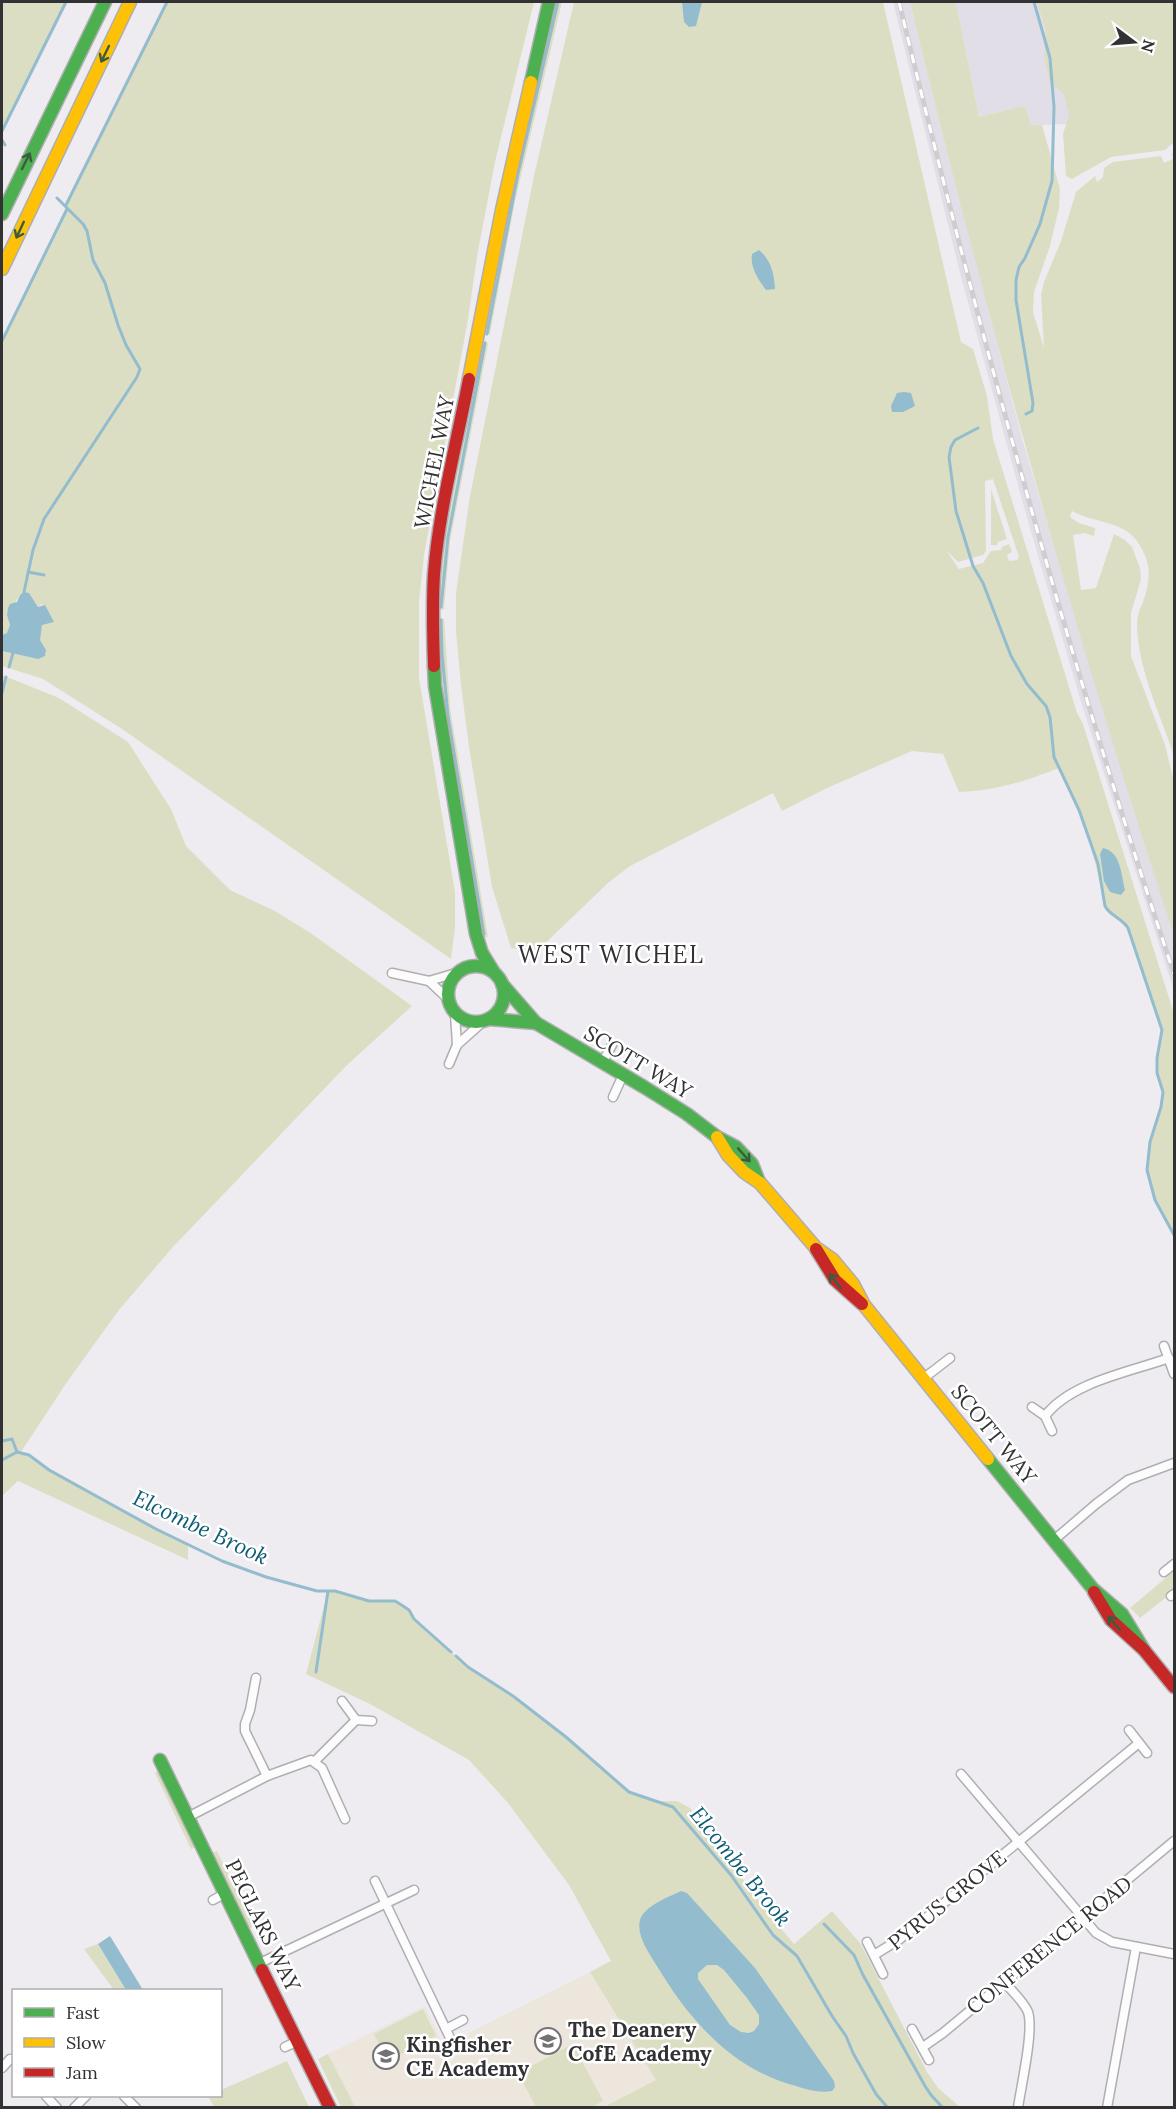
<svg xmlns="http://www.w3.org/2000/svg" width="1176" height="2109" font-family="Lora,serif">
<rect width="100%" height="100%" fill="#eeecf0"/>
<g fill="#e1dee7">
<path d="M893,2H910L943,136L1023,442L1103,711L1174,936V991L1082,705L1027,518L960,273Z"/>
<path d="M956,2H1171L1069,115L1067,124L1042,125H1031L1026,109L1023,106L979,117Z"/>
</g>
<path fill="#ece6dc" d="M590,1972L656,2080L663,2107H341L318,2059L425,2006L451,2062L470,2032Z"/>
<g fill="#dcdec3" fill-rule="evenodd">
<path d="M2,2H66L5,123L2,126Z"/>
<path d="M167,2H534L495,162L478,251L467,325L424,555L419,602V678L455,892V928L451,959L122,729L43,679L2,666V651L38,659L46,653C45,647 42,646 40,640C38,630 45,621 47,612L42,604L38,607L29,593L20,595L7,615L10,625L9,632L2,635V342L67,209L66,205Z"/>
<path d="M554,2H562L515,201L490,334L483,336L509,200Z"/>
<path d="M574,2H883L961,342L973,349L987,396L993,439L1077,713L1083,724L1174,1014V1235L1155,1200L1147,1170L1150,1142L1161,1107L1163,1092L1157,1073V1058L1162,1030L1128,928L1108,912L1086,828L1059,768C1026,781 995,791 959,792L943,754L912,751L827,788L782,811L773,793L630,866L608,883L535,953L511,948L492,887L469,747L461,685L456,632V593L470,496L502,335L534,176ZM993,479L1019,557L1017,560L1009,561L1007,555L1012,552L1009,544L1002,547L1001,550L991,551L983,563L959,569L946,550L958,562L983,555L986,551L985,481Z"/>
<path d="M910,2H956L979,117L1023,106L1026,109L1031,125H1042L1060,189L1059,208L1050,246L1034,292L1033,312L1044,348L1041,294L1044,282L1061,241L1076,192L1095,176L1097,182L1103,177L1104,168L1113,162L1161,156L1164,163L1173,159L1172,154L1174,150V756C1160,713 1138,671 1137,624C1137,616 1140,609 1143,602C1151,579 1152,563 1137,541C1122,520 1092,523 1072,511L1070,517L1079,523L1095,528L1094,536L1084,533L1073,535L1081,590L1096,588L1114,534L1125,540L1132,547L1140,568L1141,579L1131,613V656L1165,745L1174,782V936C1073,628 986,317 910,2Z"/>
<path d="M1037,2H1079L1082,4L1084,2H1174V142L1165,150L1111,157L1072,179L1066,176L1063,134L1069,115L1064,94L1050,83L1044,56L1046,31Z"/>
<path d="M483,340L486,341L488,344L450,541L444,609L438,611L444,541Z"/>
<path d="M991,489L1007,539L998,542L997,545H991Z"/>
<path d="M438,617L444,619L450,708L488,937L483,938L447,721L439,658Z"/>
<path d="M2,675L59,698L128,742L171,809L186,846L230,890L275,911L312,934L412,1006L346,1066L172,1248L119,1310L67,1382L21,1452L156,1529L188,1544V1560L18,1481L2,1496Z"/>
<path d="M1174,1571V1591L1140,1618L1130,1608Z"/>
<path d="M328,1591H335L369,1601H395L404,1606L414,1619L468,1667L513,1696L566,1737L629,1792L653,1801H677L690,1808L768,1913L794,1944L832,1911L860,1943L927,2072L938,2088L960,2107H604L656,2080L590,1972L611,1961L569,1885L508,1803L469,1760L370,1704L306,1674Z"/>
<path d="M160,1770L197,1846L191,1849L155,1773Z"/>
<path d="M217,1851L254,1926L249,1929L212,1853Z"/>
<path d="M98,1944L126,1990H114L84,1949Z"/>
<path d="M423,2009L436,2036L388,2061L374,2034Z"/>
<path d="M573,2044L603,2101L592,2107H536L518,2073Z"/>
<path d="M328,2054L355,2107H341L318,2059Z"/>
<path d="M287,2061L309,2107H214L208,2096H220L221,2090Z"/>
</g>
<g fill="#93bcce" fill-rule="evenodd">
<path d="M682,2H702L696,26L689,27L684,22Z"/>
<path d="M759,250C771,260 774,273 775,289L766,290C758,279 750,268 752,254Z"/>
<path d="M904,392L911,393L915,406L903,412H892L891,406L897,393Z"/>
<path d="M24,592L29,593L38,607L45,605L54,622L42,625L40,640L46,650L45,656L38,659L2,651V635L7,633L10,625L7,615L8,608L10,604L17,602L20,595Z"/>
<path d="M1103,848C1121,852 1121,874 1125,890L1121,895L1110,892L1104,881L1100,854Z"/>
<path d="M681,1891L687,1893L755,1968L834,2081L835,2087L832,2091C819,2093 808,2090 796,2086C733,2070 689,2020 657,1966C649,1953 636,1935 640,1920C644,1906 669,1897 681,1891ZM707,1965H717L724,1970L747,1998L759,2015V2024L754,2031L749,2033L741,2032L730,2025L698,1979V1973Z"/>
<path d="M110,1936L143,1990H126L98,1944Z"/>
</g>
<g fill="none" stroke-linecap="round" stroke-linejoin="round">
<g stroke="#93bcce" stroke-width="3">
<path d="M2,131L66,2"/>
<path d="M2,140L5,145"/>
<path d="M66,205L167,2"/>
<path d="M487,334L518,174L558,2"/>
<path d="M2,341L67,209"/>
<path d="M1026,414L1032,411L1033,403L1016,300V280L1019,267L1025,258L1040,224L1052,181L1054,107L1050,58L1034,2"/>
<path d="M978,428L955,440L951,447L949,457L956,511L973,566L983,583L1011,656L1027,684L1046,706L1050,717L1054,757L1079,810L1098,864L1105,906C1110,916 1122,918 1128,928L1162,1030L1157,1058V1073L1163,1092L1161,1107L1150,1142L1147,1170L1155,1200L1174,1235"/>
<path d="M28,572L44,575"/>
<path d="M24,592L33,550L44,519L137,377L140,369L126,345L118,325L105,283L93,260L87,231L83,224L57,198"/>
<path d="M441,607L448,537L485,343"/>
<path d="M441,620L442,654L448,716L484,934"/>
<path d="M9,667L13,653"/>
<path d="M2,693L6,677"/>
<path d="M2,1441L12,1439L17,1452"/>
<path d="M2,1460L17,1452L29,1455L49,1470L156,1529L222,1561L266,1577L317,1591H335L369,1601H395L400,1604L409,1610L414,1619L451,1652"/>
<path d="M456,1656L468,1667L513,1696L566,1737L629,1792L673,1807L731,1875L773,1935L797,1956L832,2016L846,2036L853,2053L876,2094L888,2108"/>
<path d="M316,1672L328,1591"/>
<path d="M824,1924L854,1955L863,1975L925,2086L931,2095L943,2108"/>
</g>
<defs>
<g id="street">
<path d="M392,973L429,981L456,973"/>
<path d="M429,981L448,999"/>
<path d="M455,1014L457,1045"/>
<path d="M602,1063L612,1045"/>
<path d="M449,1064L457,1045L485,1020"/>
<path d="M613,1097L623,1075"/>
<path d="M1164,1346L1174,1374"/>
<path d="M924,1378L950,1358"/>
<path d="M1032,1407L1045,1416L1052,1431"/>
<path d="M1045,1416C1071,1382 1130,1372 1169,1358"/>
<path d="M1054,1540L1096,1504L1128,1480L1174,1463"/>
<path d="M1164,1572L1174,1564"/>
<path d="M1171,1596L1174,1594"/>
<path d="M256,1678L250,1710L245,1724V1731L267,1776"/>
<path d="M342,1701L356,1720L372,1721"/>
<path d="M1129,1730L1147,1753"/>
<path d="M315,1761L356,1720"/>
<path d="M961,1774L1096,1933L1112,1942L1174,1954"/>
<path d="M188,1817L267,1776L311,1760L322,1768L345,1819"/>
<path d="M375,1881L452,2042"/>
<path d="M213,1900L226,1893"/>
<path d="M867,1942L883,1974"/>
<path d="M874,1955L900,1939L1139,1743"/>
<path d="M260,1963L414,1890"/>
<path d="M1004,1982C1012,1991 1023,2001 1028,2012C1034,2031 1021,2086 1018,2108"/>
<path d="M446,2029L463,2020"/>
<path d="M912,2029L929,2060"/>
<path d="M285,2047L298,2041"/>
<path d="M923,2047L943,2033L1174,1841"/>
<path d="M2,2068L10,2059"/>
<path d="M46,2096L57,2108"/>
<path d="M124,2096L136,2108"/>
<path d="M74,2108L86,2096"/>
<path d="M1107,2108L1136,1947"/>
</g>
<g id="fast">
<path d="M531,82L549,2"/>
<path d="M2,214L105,2"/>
<path d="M434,666L435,686L476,934L482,953L493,971"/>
<circle cx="476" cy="994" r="28"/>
<path d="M502,984L536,1023L644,1087L687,1114L717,1137L736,1147L752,1164L759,1182"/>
<path d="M489,1019L536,1023"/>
<path d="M988,1459L1093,1589L1122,1614L1144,1650"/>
<path d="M160,1760L262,1970"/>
</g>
<g id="slow">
<path d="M2,269L130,2"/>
<path d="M469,379L502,210L531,82"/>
<path d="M717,1137L728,1155L744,1172L760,1183L816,1248L833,1260L853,1284L864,1305L988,1459"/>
</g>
<g id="jam">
<path d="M434,666C433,635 432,605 434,574C439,509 457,442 469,379"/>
<path d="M816,1249L835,1280L862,1304"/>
<path d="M1094,1592L1111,1620L1144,1650L1174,1687"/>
<path d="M262,1970L330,2108"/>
</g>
</defs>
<use href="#street" stroke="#afaeb1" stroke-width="11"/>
<use href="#fast" stroke="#afaeb1" stroke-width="15"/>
<use href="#slow" stroke="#afaeb1" stroke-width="15"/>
<use href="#jam" stroke="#afaeb1" stroke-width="15"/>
<use href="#street" stroke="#fcfcfd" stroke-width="8"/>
<use href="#fast" stroke="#4caf50" stroke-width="12"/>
<use href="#slow" stroke="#ffc107" stroke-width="12"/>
<use href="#jam" stroke="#c62828" stroke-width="12"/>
<defs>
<path id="rail" d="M899,2C978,329 1067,654 1174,974"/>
</defs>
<use href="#rail" stroke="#cfcdcf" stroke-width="5"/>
<use href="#rail" stroke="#fff" stroke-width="3" stroke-dasharray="9" stroke-linecap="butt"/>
</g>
<defs><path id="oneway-shaft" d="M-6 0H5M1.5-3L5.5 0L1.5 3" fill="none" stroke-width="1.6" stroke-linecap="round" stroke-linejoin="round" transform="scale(1.5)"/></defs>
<g stroke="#3b5d3d">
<use href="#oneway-shaft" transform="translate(105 54) rotate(116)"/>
<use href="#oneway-shaft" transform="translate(26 161) rotate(-64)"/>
<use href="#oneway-shaft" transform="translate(20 230) rotate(115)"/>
<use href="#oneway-shaft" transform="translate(744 1155) rotate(48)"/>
<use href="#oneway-shaft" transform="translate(835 1281) rotate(-129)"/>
<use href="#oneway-shaft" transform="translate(1114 1623) rotate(-131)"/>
</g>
<defs>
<symbol id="school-ring" viewBox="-11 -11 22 22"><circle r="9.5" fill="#fff" stroke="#747275" stroke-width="1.5"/><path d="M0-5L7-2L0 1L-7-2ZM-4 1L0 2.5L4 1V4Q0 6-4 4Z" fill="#747275"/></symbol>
</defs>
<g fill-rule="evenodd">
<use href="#school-ring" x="533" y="2026" width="30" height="30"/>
<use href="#school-ring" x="371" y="2041" width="30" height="30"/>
</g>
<g text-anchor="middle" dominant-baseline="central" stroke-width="5" stroke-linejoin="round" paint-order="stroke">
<g font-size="21" fill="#323133" stroke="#fff">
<text transform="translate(434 462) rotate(-79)">WICHEL WAY</text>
<text transform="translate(638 1062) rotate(31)">SCOTT WAY</text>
<text transform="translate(994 1434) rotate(51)">SCOTT WAY</text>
<text transform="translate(947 1900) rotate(-39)">PYRUS GROVE</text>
<text transform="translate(263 1925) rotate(64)">PEGLARS WAY</text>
<text transform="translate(1049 1945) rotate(-39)">CONFERENCE ROAD</text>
</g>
<g font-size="21" font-weight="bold" fill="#323133" stroke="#fff" text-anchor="start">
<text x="568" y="2029">The Deanery<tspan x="568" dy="24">CofE Academy</tspan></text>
<text x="406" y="2044">Kingfisher<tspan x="406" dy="24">CE Academy</tspan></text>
</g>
<g font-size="22" font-style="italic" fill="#0c5c76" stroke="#fff">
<text transform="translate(201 1527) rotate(25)">Elcombe Brook</text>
<text transform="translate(741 1866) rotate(51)">Elcombe Brook</text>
</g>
<g font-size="24" letter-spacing="1.5" fill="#323133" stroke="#fff">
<text x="611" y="954">WEST WICHEL</text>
</g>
</g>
<rect width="1176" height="2109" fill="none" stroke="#323133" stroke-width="6"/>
<rect x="12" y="1989" width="210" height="108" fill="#ffffff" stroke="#adadad" stroke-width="1.5"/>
<rect x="24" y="2008" width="30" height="9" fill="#4caf50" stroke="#adadad" stroke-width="1.5"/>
<text x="66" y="2019" font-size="18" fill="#323133">Fast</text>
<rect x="24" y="2038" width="30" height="9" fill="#ffc107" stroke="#adadad" stroke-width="1.5"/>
<text x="66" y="2049" font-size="18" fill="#323133">Slow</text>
<rect x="24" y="2068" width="30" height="9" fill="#c62828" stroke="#adadad" stroke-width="1.5"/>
<text x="66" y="2079" font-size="18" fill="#323133">Jam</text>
<g transform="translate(1134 42) rotate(106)" stroke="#ffffff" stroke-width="4.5" paint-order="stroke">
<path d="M0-4.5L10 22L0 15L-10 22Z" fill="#323133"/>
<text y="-9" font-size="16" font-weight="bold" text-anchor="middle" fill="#323133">N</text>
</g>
</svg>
